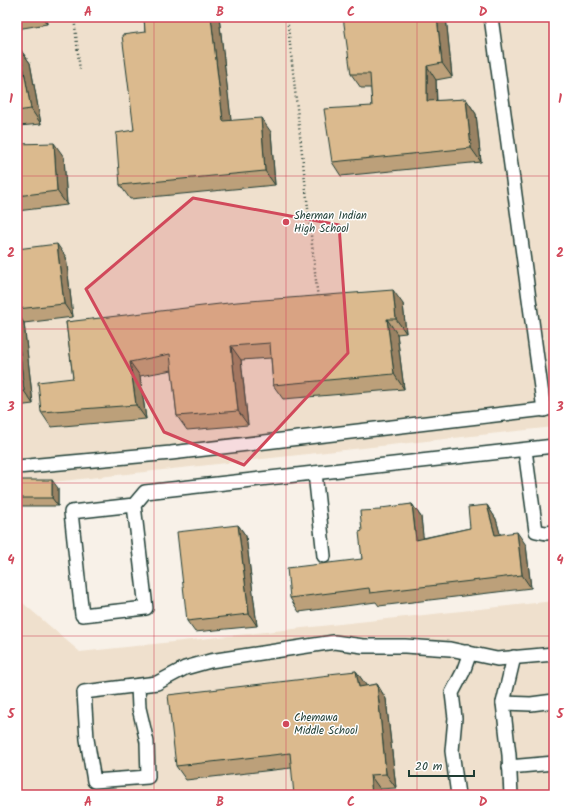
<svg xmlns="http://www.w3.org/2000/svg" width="571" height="812" font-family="Kalam,sans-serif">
<rect width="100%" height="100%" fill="#f8f1e8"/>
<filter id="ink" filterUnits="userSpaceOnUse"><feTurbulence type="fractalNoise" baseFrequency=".025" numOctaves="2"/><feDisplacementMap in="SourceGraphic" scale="8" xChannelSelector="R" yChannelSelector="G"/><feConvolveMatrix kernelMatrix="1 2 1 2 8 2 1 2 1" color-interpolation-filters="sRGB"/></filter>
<g filter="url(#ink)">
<g fill="#efe0cd">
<path d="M17,17H554V427L17,486Z"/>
<path d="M17,598L80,652L554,601V795H17Z"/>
</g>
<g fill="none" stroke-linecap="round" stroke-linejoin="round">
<defs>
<g id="lane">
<path d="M491,17L544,410"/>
<path d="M525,450L536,531L546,533L554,532"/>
<path d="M17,467L171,453L554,408"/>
<path d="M315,473L324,556"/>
<path d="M134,505L146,608L82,615L71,512L134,505L145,492L554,446"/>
<path d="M138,686L139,708L147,742L148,777L94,781L87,739L84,692L157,683L185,668L210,661L334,642L363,646H405L450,649L497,659L554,654"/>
<path d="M503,703L531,704L554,701"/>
<path d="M509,767L554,763"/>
<path d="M458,795L452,751L455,718L452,693L463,672L468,658L467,652"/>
<path d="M511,795L509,755L503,703L514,657"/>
</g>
</defs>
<use href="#lane" stroke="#1f3d34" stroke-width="16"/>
<g stroke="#1f3d34" stroke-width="2.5" stroke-dasharray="1 3" stroke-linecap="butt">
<path d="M74,17L80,71"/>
<path d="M287,17L318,299"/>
</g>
<use href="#lane" stroke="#fff" stroke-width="13"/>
</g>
<g fill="#bca07a" stroke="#1f3d34">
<path d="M17,17H46L47,24L17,29Z"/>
<path d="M144,17H219L231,121L271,132L275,185L130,199L120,185L134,130L145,32Z"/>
<path d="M446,17L452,77L436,80L437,101L466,99L476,114L481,162L341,176L332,162L372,106L371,88H361L351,74Z"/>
<path d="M17,49H20L30,63L41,124L19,126L22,144L64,157L67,205L17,211Z"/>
<path d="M17,249L66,257L73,317L24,323L33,404L17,406Z"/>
<path d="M403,304L406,333L397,334L404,389L283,399L273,385L271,358L241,360L248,425L187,430L177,416L172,370L140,376L146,419L51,427L41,412L73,378L66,322Z"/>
<path d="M17,480L58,488V506H17Z"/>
<path d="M412,504L421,517L423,538L470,528L487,505L496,519L500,534L526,545L531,588L379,606L376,602L299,612L290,598L362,559V531L381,510Z"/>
<path d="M238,525L246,536L257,626L195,632L187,621Z"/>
<path d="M356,671L366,686L377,684L386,699L396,788L380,789L291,768L186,780L176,766L330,676Z"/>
</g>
<g fill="#998263" stroke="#1f3d34">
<path d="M42,17H46L47,24Z"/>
<path d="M211,17H219L233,136L223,121Z"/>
<path d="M437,17H446L452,77L442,63Z"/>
<path d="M20,49L30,63L41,124L31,109Z"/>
<path d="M427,66L436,80L437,116L427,101Z"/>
<path d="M466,99L476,114L481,162L471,148Z"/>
<path d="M261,118L271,132L275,185L265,171Z"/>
<path d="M17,122L19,126L24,158L17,149Z"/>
<path d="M54,143L64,157L67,205L57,191Z"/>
<path d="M57,244L66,257L73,317L64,304Z"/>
<path d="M393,290L403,304L406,333L396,319Z"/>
<path d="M17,312L24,323L33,404L24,391L17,327Z"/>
<path d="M387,319L397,334L404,389L394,374Z"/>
<path d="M231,346L241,360L248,425L238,411Z"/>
<path d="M130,362L140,376L146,419L136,405Z"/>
<path d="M52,480L58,488V506L52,498Z"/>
<path d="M412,504L421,517L425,553L416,540Z"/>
<path d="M487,505L496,519L504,548L495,535Z"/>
<path d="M238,525L246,536L257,626L249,614Z"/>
<path d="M517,532L526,545L531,588L522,575Z"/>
<path d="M356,671L366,685L369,701L359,687Z"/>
<path d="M377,684L386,699L396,788L386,774Z"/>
<path d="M370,775L380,789L381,795H372Z"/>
</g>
<g fill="#dbba8e" stroke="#1f3d34">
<path d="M144,17H211L223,121L261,118L265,171L120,185L116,133L134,130L122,35L145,32Z"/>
<path d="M343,17H437L442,63L427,66V101L466,99L471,148L332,162L324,109L372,106L370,74H351Z"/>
<path d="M17,49H20L31,109L17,111Z"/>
<path d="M54,143L57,191L17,196V144Z"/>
<path d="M57,244L64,304L17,309V249Z"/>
<path d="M393,290L396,319H387L394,374L273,385L270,343L231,346L238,411L177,416L170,354L130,362L136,405L41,412L38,382L73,378L66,322L237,302Z"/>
<path d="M17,327L24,391L17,392Z"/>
<rect x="17" y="480" width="35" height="18"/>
<path d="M412,504L416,540L470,528L468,507L487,505L495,535L517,532L522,575L370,593L369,588L290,598L287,568L362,559L359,532L362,531L360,511L381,510V508Z"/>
<path d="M238,525L249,614L187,621L177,532Z"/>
<path d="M356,671L359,687L377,684L386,774L370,775L372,795H294L290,753L176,766L168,695L330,676L329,674Z"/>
</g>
</g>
<path fill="#d1495b" fill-opacity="0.2" stroke="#d1495b" stroke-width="3" stroke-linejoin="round" d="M193,198L339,225L348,353L244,465L164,432L86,289Z"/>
<path fill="none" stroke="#d1495b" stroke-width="1" stroke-opacity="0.55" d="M154,17V795M286,17V795M417,17V795M17,176H554M17,329H554M17,483H554M17,636H554"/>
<g fill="#d1495b" stroke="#fff" stroke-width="1.5">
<circle cx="286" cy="222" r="4"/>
<circle cx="286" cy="724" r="4"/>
</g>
<g text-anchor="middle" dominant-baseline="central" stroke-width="3" stroke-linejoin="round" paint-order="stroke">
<g font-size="11" fill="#1f3d34" stroke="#fff" text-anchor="start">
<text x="294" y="216">Sherman Indian<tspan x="294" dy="13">High School</tspan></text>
<text x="294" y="718">Chemawa<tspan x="294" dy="13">Middle School</tspan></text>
</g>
</g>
<rect width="571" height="812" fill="none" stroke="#fff" stroke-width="44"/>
<path d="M409 770v6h65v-6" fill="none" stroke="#1f3d34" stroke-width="2"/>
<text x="415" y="770" font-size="12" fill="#1f3d34" stroke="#ffffff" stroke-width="3" paint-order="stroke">20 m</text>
<rect x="22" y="22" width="527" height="768" fill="none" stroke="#d1495b" stroke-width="1.5"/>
<g font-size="13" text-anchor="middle" font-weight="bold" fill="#d1495b">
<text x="88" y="16">A</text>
<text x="220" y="16">B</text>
<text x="351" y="16">C</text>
<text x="483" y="16">D</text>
<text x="11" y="103">1</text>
<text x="560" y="103">1</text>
<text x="11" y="257">2</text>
<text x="560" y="257">2</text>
<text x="11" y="411">3</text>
<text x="560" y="411">3</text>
<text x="11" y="564">4</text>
<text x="560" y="564">4</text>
<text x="11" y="718">5</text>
<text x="560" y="718">5</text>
<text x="88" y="806">A</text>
<text x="220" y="806">B</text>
<text x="351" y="806">C</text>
<text x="483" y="806">D</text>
</g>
</svg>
